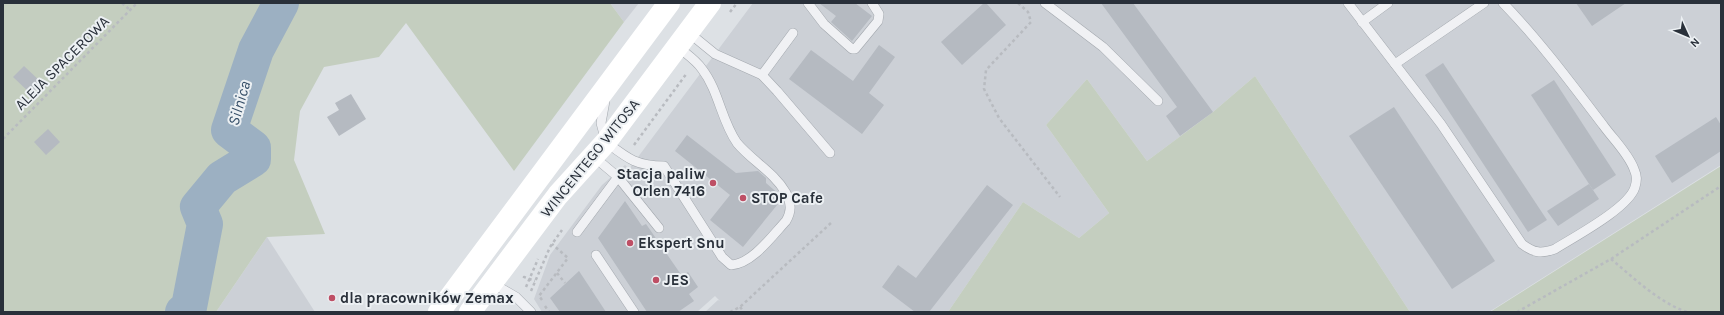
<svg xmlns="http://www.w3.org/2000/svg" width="1724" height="315" font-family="Karla,sans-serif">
<rect width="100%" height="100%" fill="#dde1e5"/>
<g fill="#ccd0d6">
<path d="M610,3H639L624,22Z"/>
<path d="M753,3H1721V165L1489,312H1410L1255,76L1213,112L1147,161L1087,79L1046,125L1109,213L1079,238L1023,202L948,312H705L718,300L720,301L715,296L697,312H542L534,299L550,255L602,185L625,165L629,169Z"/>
<path d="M267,237L315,312H216Z"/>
</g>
<g fill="#c4cebf">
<path d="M3,3H610L624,22L514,171L406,23L379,57L324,67L300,111L294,160L325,234L267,237L216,312H3Z"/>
<path d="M1255,76L1410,312H948L1023,202L1079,238L1109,213L1046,125L1087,79L1147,161L1213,112Z"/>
<path d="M1721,166V312H1490Z"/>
</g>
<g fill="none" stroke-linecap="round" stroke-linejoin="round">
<path stroke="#9cb0c2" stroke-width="36" d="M183,312L189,307L205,224L198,207L222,178L253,159V148L229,130L256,50L281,3"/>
</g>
<g fill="#b5bac1">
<path d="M819,3H855L872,16L852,41L831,22L836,16Z"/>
<path d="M984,3H986L1006,25L962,65L941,42Z"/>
<path d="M1101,3H1133L1213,112L1180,136L1166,116L1177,107Z"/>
<path d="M1576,3H1626L1592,26Z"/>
<path d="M879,45L895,57L869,93L884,105L862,134L789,79L811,50L853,81Z"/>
<path d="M1443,63L1547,220L1528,232L1425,75Z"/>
<path d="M24,66L42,83L31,94L13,77Z"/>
<path d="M1554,80L1616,175L1593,190L1531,95Z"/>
<path d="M351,94L366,119L339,136L327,117L339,110L335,103Z"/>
<path d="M1394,107L1495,261L1452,289L1349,136Z"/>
<path d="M1716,117L1721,125V151L1672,183L1655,156Z"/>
<path d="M48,129L60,142L46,155L34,142Z"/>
<path d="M687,135L736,173L758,171L766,178V183L781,196L782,199L743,247L710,220L730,195L675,151Z"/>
<path d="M1589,184L1599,199L1558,226L1547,211Z"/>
<path d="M987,185L1013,205L929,312H915L882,287L898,265L916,278Z"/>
<path d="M625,201L642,226L646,224L682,276L688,272L698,287L689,294L694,301L678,312H647L598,238Z"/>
<path d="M579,271L606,312H560L550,298Z"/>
</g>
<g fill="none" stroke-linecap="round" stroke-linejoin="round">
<defs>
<g id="service">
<path d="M808,3L824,24L852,49H855L878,21L879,14L872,3"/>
<path d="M1045,3L1103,47L1158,101"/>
<path d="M1348,3L1441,124L1522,244C1534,253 1541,254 1555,249C1574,237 1629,208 1635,187C1637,180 1637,176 1634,169C1628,153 1613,139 1603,125C1571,83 1539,40 1503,3"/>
<path d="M1362,22L1388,3"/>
<path d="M688,32L715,54L762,75L777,91L830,153"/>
<path d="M1395,64L1484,3"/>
<path d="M762,75L793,33"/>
<path d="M605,101L601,123L606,142C627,158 636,166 664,166L722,257L731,265C752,264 772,236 786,221C792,211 791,203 786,193C774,172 752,161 737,143C721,120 719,91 702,69C696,60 685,53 677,46"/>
<path d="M618,177L659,228"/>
<path d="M577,232L618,177L593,156"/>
<path d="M596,255L634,312"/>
<path d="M492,283L516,297L531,312"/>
</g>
</defs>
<use href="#service" stroke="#a3a8ae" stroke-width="10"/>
<g stroke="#b8bbc0" stroke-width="2.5" stroke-dasharray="3 3" stroke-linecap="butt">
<path d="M122,3L130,10"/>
<path d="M1018,3L1028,12L1031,22L986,70L984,89L999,118L1060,197"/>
<path d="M730,12L737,3"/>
<path d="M3,139L137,3"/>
<path d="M634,145L687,73"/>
<path d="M1611,259C1634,278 1658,302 1687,312"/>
<path d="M557,273L565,283"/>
<path d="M524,278V277L535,281"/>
<path d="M526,287L538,259"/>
<path d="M531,291L550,247L562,230"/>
<path d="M542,300L539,296L568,258L552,244"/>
<path d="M545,306L549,312"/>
<path d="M740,307L744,312"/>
<path d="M730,312L740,307L832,222"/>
<path d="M1517,312L1611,259L1721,186"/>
</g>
<use href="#service" stroke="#f0f1f4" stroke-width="9"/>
<g stroke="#fff" stroke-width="22">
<path d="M439,312L669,3"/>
<path d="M470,312L558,195L606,142L710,3"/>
</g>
</g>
<g fill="#be4f65" stroke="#ecf0f3" stroke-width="1.5">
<circle cx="713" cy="183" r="4"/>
<circle cx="743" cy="198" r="4"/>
<circle cx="630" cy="243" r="4"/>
<circle cx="656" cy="280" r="4"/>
<circle cx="332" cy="298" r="4"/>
</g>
<g text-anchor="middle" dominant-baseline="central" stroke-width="4" stroke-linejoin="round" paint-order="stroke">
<g font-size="15" fill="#29303a" stroke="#ecf0f3">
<text transform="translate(62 63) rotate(-45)">ALEJA SPACEROWA</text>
<text transform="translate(590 158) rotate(-51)">WINCENTEGO WITOSA</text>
</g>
<g font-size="15" font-weight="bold" fill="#29303a" stroke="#ecf0f3" text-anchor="start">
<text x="705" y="174" text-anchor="end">Stacja paliw<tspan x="705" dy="17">Orlen 7416</tspan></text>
<text x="751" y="198">STOP Cafe</text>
<text x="638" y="243">Ekspert Snu</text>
<text x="664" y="280">JES</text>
<text x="340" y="298">dla pracowników Zemax</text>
</g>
<g font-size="16" font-style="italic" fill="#375069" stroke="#ecf0f3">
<text transform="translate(239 103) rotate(-74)">Silnica</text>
</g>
</g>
<rect width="1724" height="315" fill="none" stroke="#29303a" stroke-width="8"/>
<g transform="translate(1688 36) rotate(134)" stroke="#ecf0f3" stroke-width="3" paint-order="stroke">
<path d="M0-3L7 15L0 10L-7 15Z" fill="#29303a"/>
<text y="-6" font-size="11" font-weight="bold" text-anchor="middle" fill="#29303a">N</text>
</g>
</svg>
